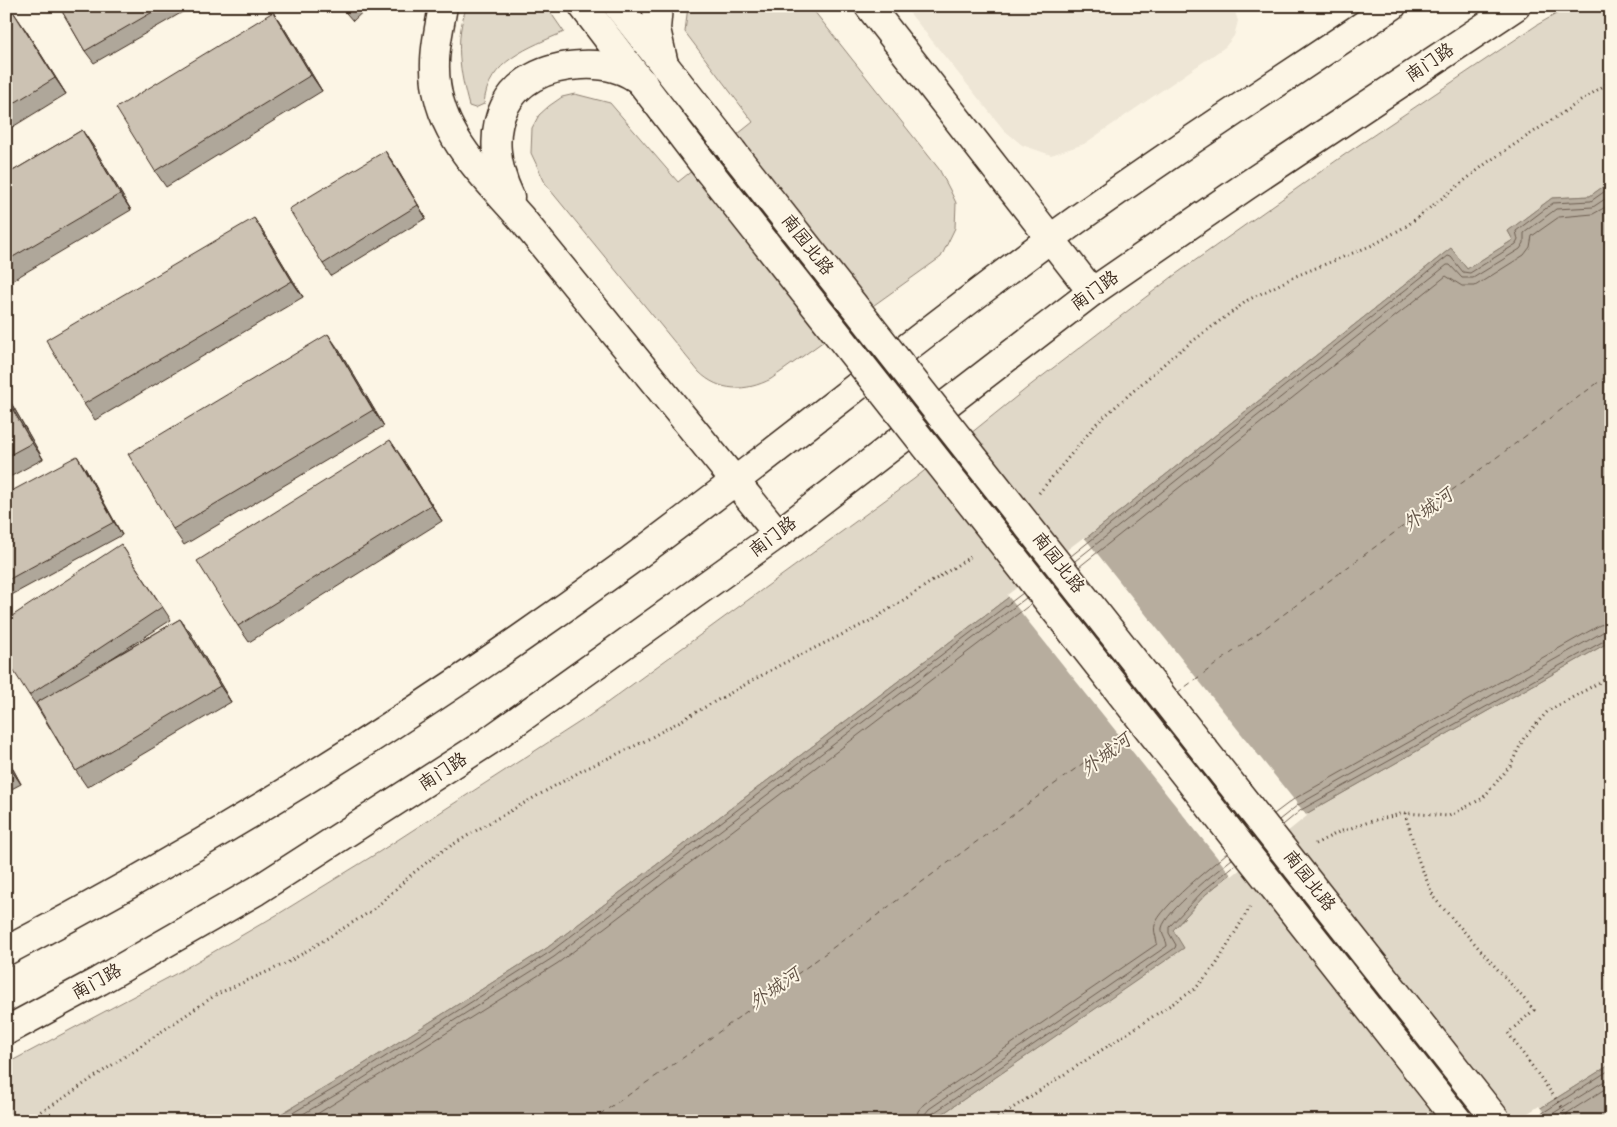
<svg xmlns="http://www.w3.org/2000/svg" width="1617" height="1127" font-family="Mynerve,'LXGW WenKai TC',sans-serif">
<rect width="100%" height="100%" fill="#fcf5e5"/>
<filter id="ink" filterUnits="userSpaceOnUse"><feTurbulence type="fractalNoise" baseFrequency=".02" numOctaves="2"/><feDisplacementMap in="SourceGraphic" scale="10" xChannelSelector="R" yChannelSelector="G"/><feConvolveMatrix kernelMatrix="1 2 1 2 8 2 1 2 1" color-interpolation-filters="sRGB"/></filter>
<g filter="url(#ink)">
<path fill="#eee6d6" d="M904,6H1233L1238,21L1234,36L1225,47L1084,144L1051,155L1022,145L1004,130Z"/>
<g fill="#e0d8c8" stroke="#8e8173">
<path d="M467,6H546L564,32C530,47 487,61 484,104L475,108L469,106C460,73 454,39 467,6Z"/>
<path d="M688,6H810L939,169L950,190L956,203L955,228L941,257L771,379C746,392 719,392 699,372L546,185L531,153L532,128L539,115L549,106L562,97L575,94L610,103L678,182L753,122L685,32Z"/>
<path d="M1570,6H1611V181L1590,196L1552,198L1508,231L1513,240L1467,269L1451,248L1080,543L547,948L345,1076L269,1121H6V1064L179,972L280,913L379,852L589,716L914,479L1032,384L1176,274L1347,153L1537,25Z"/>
<path d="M1611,641V1064L1520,1121H932L1183,948L1173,930L1206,894L1304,815Z"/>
</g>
<g fill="#b7ad9e" stroke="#85796b">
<path d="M1611,181V641L1304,815L1206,894L1173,930L1184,948L932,1121H269L345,1076L547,948L1080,543L1451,248L1467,269L1513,240L1508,231L1552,198L1590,196Z"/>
<path d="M1611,1064V1121H1520Z"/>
</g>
<g fill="#fcf5e5">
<path d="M1084,537L1307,816L1232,876L1007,595Z"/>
<path d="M1539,1106L1551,1121H1518L1519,1119Z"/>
</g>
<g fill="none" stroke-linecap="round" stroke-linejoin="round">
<g stroke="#6d5e51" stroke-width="1">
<path d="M1071,556L1448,256L1451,257L1463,272L1470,273L1516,244L1518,240L1516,231L1553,203L1591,201L1611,187"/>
<path d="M1075,561L1447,265H1450L1462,278H1473L1520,249L1524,243V233L1556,209L1593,207L1611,195"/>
<path d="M1079,567L1446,276L1462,286H1475L1524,255L1530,247L1532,236L1559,217L1593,214L1611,204"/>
<path d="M1274,814L1294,799L1600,625L1611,623"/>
<path d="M1279,820L1298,805L1603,632L1611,630"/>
<path d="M1283,825L1301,810L1611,637"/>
<path d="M279,1121L347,1081L550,952L1023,593"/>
<path d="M291,1121L351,1086L554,957L1026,598"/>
<path d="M306,1121L558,963L1031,604"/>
<path d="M916,1121L918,1111L924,1104L1157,944C1157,938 1153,932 1155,925C1160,907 1212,866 1227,853"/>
<path d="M924,1121L925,1114L929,1109L1167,946C1167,940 1161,935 1162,928C1165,912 1218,870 1232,859"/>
<path d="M930,1121L932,1114L1175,948L1176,945L1169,933V927L1203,891L1236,864"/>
<path d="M1530,1121L1611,1069"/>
<path d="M1541,1121L1611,1077"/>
<path d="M1555,1121L1611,1085"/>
</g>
<g stroke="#605144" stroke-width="1" stroke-dasharray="6 5" stroke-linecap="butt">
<path d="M1177,693L1611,373"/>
<path d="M590,1121L693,1051L1132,727"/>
</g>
<defs>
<g id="secondary">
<path d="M443,6C440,25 435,44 435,63C433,130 480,171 521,218L778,534"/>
<path d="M583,6L708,170"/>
<path d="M618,6L732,151"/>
<path d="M658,6L656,29L663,60"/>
<path d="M869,6L1092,292"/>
<path d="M510,197C478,130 503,68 582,65C605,64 625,68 643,83"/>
<path d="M6,951C223,838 431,706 628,562C770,457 908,344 1050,239C1161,158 1278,83 1392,6"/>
<path d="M6,1031L99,981L256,891L489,741L778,534L1092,292L1246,186L1516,6"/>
</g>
</defs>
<use href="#secondary" stroke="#3b2a1e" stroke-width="31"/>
<g stroke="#3b2a1e" stroke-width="3" stroke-dasharray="1 4" stroke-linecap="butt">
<path d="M1039,493L1097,423L1174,355L1248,300L1296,276L1375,244L1408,225L1488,162L1611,81"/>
<path d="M1405,813L1418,859L1434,898L1534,1010L1508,1033L1572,1121"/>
<path d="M1315,844L1339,832L1372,821L1405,813L1449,816L1483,798L1510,766L1524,738L1548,711L1611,676"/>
<path d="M23,1121L56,1103L217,994L287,963L373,910L412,874L439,853L487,824L583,770L641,743L782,664L874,619L973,555"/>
<path d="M993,1121L1195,989L1216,965L1250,907"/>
</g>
<use href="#secondary" stroke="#fcf5e5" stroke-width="28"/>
<defs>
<g id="secondary-bridge">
<path d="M732,151L1497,1121"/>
<path d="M708,170L1458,1121"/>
</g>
</defs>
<use href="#secondary-bridge" stroke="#3b2a1e" stroke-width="31" stroke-linecap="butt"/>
<use href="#secondary-bridge" stroke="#fcf5e5" stroke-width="28"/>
</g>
<g fill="#afa79a" stroke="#3b2a1e">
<path d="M59,6H193L94,63L85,51Z"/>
<path d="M340,6H369L353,21Z"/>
<path d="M273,12L284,28L322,91L166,187L155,171Z"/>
<path d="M6,18L25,29L66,94L6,131Z"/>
<path d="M82,130L93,146L131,210L6,284V175Z"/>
<path d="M385,151L394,164L426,218L331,276L323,264Z"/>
<path d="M265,234L303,297L95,420L84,404Z"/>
<path d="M339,350L384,426L184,545L173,529Z"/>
<path d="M6,394L43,459L6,479Z"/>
<path d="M401,456L442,521L249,642L238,626Z"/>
<path d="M85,468L122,535L6,598V494Z"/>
<path d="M121,544L171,620L109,660L180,619L191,634L231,702L87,787L76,771L36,705L29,695Z"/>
<path d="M6,756L21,784L6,792Z"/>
</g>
<g fill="#8f887d" stroke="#3b2a1e">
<path d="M273,12L284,28L322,91L311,75Z"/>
<path d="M14,13L25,29L66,94L55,78Z"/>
<path d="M82,130L93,146L131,210L120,194Z"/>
<path d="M385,151L394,164L426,218L418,205Z"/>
<path d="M254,218L265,234L303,297L292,281Z"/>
<path d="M328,334L339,350L384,426L373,410Z"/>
<path d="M6,394L43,459L32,443L6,398Z"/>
<path d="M390,440L401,456L442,521L431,505Z"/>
<path d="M77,456L85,468L122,535L114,522Z"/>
<path d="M180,619L191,634L231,702L220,686Z"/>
<path d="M6,756L21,784L10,768L6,761Z"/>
</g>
<g fill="#ccc2b3" stroke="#3b2a1e">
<path d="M59,6H163L85,51Z"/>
<path d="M341,6H354L347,12Z"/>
<path d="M273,12L311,75L155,171L116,108Z"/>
<path d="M14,13L55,78L6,108V18Z"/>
<path d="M82,130L120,194L6,261V175Z"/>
<path d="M385,151L418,205L323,264L289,209Z"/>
<path d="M254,218L292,281L84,404L46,340Z"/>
<path d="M328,334L373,410L173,529L128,454Z"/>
<path d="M6,398L32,443L6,457Z"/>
<path d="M390,440L431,505L238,626L197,561Z"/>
<path d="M77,456L114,522L6,581V494Z"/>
<path d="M121,544L162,607L29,695L6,659V620Z"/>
<path d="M180,619L220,686L76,771L36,703Z"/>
<path d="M6,761L10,768L6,770Z"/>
</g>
</g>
<g text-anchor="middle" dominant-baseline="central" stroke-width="4" stroke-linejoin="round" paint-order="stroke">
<g font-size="18" fill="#3b2a1e" stroke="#fcf5e5">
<text transform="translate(1430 63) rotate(-34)">南门路</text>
<text transform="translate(807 245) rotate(52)">南园北路</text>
<text transform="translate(1095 291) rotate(-36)">南门路</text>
<text transform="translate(773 537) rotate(-37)">南门路</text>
<text transform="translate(1058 563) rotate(52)">南园北路</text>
<text transform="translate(443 772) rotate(-33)">南门路</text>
<text transform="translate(1309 881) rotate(52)">南园北路</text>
<text transform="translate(97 982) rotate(-29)">南门路</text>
</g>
<g font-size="19" font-style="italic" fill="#605144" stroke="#fcf5e5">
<text transform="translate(1428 510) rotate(-37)">外城河</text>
<text transform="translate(1106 755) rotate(-37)">外城河</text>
<text transform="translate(775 989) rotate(-35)">外城河</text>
</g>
</g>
<rect width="1617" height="1127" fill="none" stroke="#fcf5e5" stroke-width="25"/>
<rect x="12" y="12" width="1592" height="1102" fill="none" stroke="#3b2a1e" stroke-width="2" filter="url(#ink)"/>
</svg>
